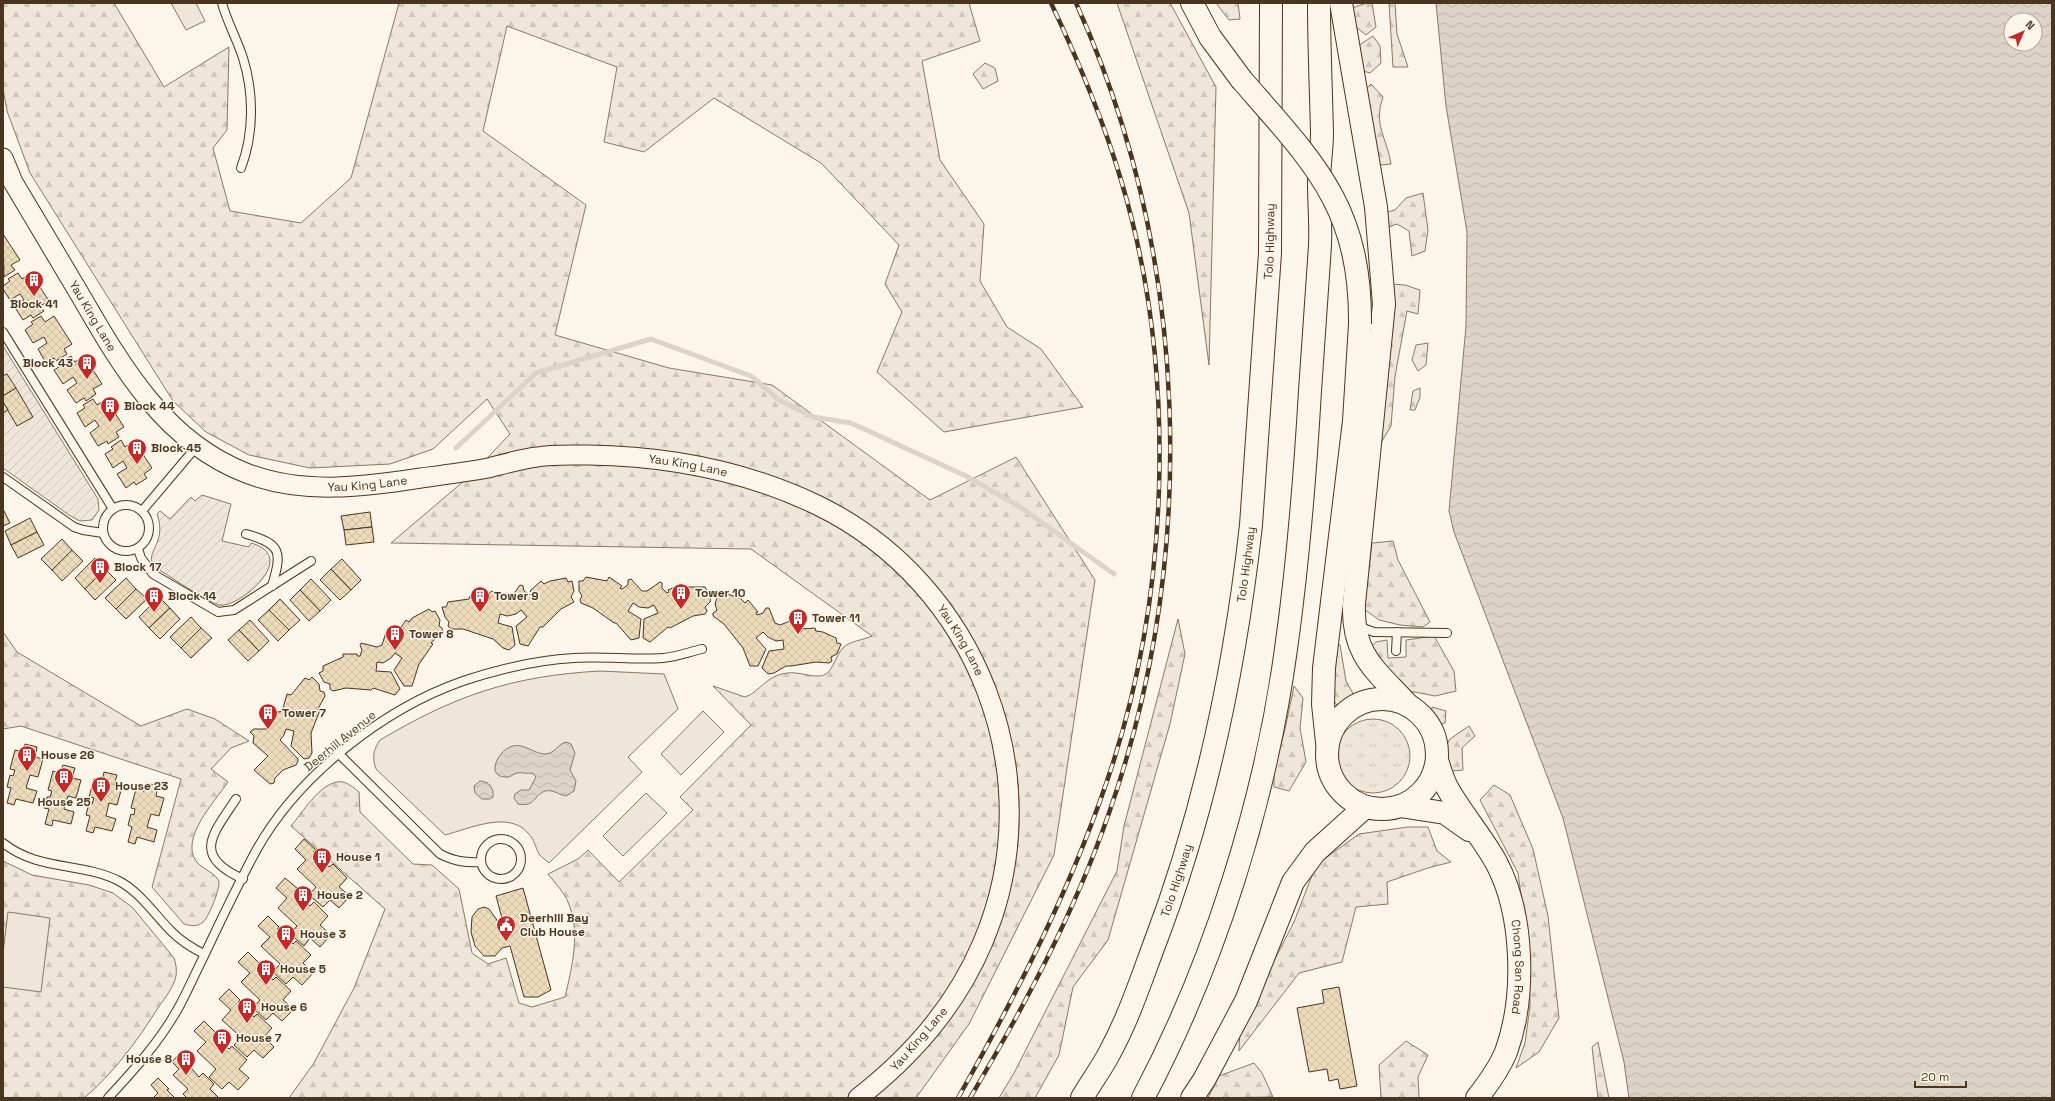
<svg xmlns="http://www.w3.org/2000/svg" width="2055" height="1101" font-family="'Space Grotesk',sans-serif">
<defs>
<pattern id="grass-tufts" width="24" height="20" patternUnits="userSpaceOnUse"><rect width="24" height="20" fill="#ede6d9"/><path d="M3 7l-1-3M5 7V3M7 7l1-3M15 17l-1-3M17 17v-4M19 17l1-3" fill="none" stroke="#cdc6ba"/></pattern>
<pattern id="forest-firs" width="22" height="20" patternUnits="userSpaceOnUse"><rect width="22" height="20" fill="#ede6d9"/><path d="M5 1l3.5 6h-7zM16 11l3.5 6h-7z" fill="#cdc6ba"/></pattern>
<pattern id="garden-furrows" width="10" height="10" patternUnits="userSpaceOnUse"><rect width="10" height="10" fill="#ede6d9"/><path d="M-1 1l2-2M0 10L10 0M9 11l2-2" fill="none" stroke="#cdc6ba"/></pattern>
<pattern id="water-waves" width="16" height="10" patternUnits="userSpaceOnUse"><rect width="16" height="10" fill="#dcd4c6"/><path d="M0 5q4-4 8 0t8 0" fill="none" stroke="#beb7aa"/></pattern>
<pattern id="building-cross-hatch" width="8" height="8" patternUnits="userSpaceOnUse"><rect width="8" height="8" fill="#ecdcbc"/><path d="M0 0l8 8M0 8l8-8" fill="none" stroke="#ccbda1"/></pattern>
</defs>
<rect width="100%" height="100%" fill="#fbf6e9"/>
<circle fill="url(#grass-tufts)" stroke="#887966" cx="1373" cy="756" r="37"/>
<g fill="url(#forest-firs)" stroke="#887966">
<path d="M3,3H114L164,87L229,47L227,130L213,148L230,211L301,223L351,178L399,3H969L980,41L922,61L940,160L984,224L980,281L1007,327L1041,349L1083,407L944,432L877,372L902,312L885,284L899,245L821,163L714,98L644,152L604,142L617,67L507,26L483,131L586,205L555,335L669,368L772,385L930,500L1016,457L1095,580L1054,855L969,1024L916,1098H289L314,1063L354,988L385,909L291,826C302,813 319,785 337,782C345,780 353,787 359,792L360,812L413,864L432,865L459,889L472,953L488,964L506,958L519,1003L532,1007L565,997C572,967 581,932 568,902C564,892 555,883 548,874L578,859L588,850L619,882L693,810L680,797L751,725L713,686L745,697C760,692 765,676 787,673C799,671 818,680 826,674C834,668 836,655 843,648C849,641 864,640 872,636L751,549L391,543L471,475L510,434L487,399L433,449L390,464L310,468L249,455L206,432L173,401L30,173L7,111L3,88Z"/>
<path d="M1117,3H1170L1216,87L1209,365L1189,213Z"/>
<path d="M1216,3H1238L1240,19L1229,20Z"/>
<path d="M1367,3H1372L1376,27L1366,35L1356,27L1352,8Z"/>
<path d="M1389,3H1395L1397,34L1408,67H1393Z"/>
<path d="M1373,36L1380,46L1381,63L1370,73L1360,70L1355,48Z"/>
<path d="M985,63L995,68L998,81L983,89L973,74Z"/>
<path d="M1371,84L1383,97C1373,125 1387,138 1391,164L1380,165L1369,141L1365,90Z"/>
<path d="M1423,193L1428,230L1425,251L1412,256L1409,231L1397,224L1381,230L1380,214L1395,210L1406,198Z"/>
<path d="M1390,284L1405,285L1420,290L1418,314L1407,311L1395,376L1391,426L1376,451L1369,313L1370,294Z"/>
<path d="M1428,343L1426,365L1418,371L1412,360L1416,345Z"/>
<path d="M1420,388V397L1415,410H1410L1413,391Z"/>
<path d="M1393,541L1398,560L1430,622L1423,627L1400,625L1379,620L1364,609L1372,543Z"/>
<path d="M1178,619L1185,654L1170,724L1108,940L1073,987L1059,1055L1035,1098H999L1014,1073L1117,871L1124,826Z"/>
<path d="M3,632L17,652L141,726L187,709L215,719L249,741L231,748L211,769L228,782C215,801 180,838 196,861C202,869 214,872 219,881C220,889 209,917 203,922C197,927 191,926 184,924L152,887L181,779L21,726L3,729Z"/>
<path d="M1434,636L1454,671L1456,691L1435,696L1404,690L1370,648L1376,642L1387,640L1388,658L1406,657V640Z"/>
<path d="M1337,644L1340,645L1346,681L1355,697L1339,707L1331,698Z"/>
<path d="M1294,686L1303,698L1300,728L1306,762L1289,791L1274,787V771L1285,729Z"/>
<path d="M1432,707L1446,711L1445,723L1438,725L1431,715Z"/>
<path d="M1469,726L1475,736L1462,748L1463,770L1452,771L1443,751L1450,739Z"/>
<path d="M1494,785L1510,795L1533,849L1548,916L1559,1018L1539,1052L1516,1068L1525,1043L1530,1006L1529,954L1518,873L1480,800Z"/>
<path d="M1408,827H1428L1437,851L1451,862L1428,868L1387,882L1388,904L1356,907L1342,962L1299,973L1239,1051L1240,1027L1294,922L1316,865L1359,834Z"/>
<path d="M3,861L32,875L89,885L113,893L133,908L174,958C176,964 177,970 176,976C174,987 164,999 158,1008C137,1041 114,1073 84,1098H3Z"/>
<path d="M1406,1041L1428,1055L1418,1077L1419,1098H1381L1379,1065Z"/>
<path d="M1598,1042L1609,1098H1598L1592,1047Z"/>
<path d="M1254,1063L1262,1073L1273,1097L1208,1098L1219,1076Z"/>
</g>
<g fill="#ede6d9" stroke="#887966">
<path d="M171,3H196L205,21L186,30Z"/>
<path d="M600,671L664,674L678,709L628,757L642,772L549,863C546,860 542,858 539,854C535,847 535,840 528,833C508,810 469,829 445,835L376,769C372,758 373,750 380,740C456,695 512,676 600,671Z"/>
<path d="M703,711L724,732L681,775L661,754Z"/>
<path d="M646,793L667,813L623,856L603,836Z"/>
<path d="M8,912L50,918L41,992L3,987V953Z"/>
</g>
<g fill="url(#garden-furrows)" stroke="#887966">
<path d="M3,346L98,499L99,510L92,520L80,521L69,515L3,468Z"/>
<path d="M202,495L231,504L222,541L249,547L251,543C301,557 238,609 219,605C206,601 174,579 161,571C144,560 154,553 158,540C161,531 160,522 157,514L160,511L170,519L191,497L195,501Z"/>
</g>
<g fill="url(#water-waves)" stroke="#887966" fill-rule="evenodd">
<path d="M1436,3H2052V1098H1629L1624,1062L1563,818L1454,532L1449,511L1466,326L1467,232L1446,106ZM2011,20H2035V44H2011Z"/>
<path d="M566,742L571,744L575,753L570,770L576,781L574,791L566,796C559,795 553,789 545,791C533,796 536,807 518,804L514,798L515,794L521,790H529L536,777L532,773C527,774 521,772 517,773C513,774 510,778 505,777C486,776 498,753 508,748C522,740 532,754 546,754C555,753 558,744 566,742Z"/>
<path d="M480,781C489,781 494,788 493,797L490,799H482L475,793L474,786Z"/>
</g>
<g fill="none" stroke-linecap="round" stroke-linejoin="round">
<path stroke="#dcd4c6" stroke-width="5" d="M456,448L536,373L651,339L751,376L779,400L813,417L851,423L966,476L1020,507L1114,574"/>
</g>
<g fill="url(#building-cross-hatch)" stroke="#4a3520">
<path d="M3,234L20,260L11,265L15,270L4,277Z"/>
<path d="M18,273L22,279L31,273L49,301L40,306L44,311L33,318L31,315L23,320L14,306L24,300L20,294L10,300L3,289V286L10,281L8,279Z"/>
<path d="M41,316L45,322L54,316L72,344L64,349L67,354L56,361L54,358L46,363L38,349L47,343L44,337L33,343L25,330L33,324L31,322Z"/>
<path d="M71,356L75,362L84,356L102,384L93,389L96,394L86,401L84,398L76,403L67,390L77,383L73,377L63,384L54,370L62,365L61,362Z"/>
<path d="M7,374L16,388L3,396V376Z"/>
<path d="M16,388L33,417L17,426L3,402V396Z"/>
<path d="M93,399L97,405L106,399L124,427L116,432L119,437L108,444L107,441L98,446L90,433L99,426L95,420L85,427L77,413L85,408L83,405Z"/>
<path d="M3,402L8,410L3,413Z"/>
<path d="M121,440L125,447L134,441L152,468L144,474L147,478L136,485L134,482L126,488L117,474L127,468L123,461L113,468L105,454L113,449L111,447Z"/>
<path d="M3,509L10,523L3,526Z"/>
<path d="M370,512L372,527L344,530L341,516Z"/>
<path d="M30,518L37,532L11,545L5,531Z"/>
<path d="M372,527L374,542L346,545L344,530Z"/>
<path d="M37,532L44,545L18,558L11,545Z"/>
<path d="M62,539L72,550L52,570L41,559Z"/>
<path d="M72,550L83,561L62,581L52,570Z"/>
<path d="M95,558L105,569L85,589L75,578Z"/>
<path d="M342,559L361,580L351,590L331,569Z"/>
<path d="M105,569L116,580L95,600L85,589Z"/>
<path d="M331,569L351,590L340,600L320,580Z"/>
<path d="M586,577L607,581L609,577L622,586L620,588L622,589L628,585V580L631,579L642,591H647L660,582L662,583V588L667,593L669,592L668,590L682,584L683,587H705L707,591L711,592L710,602L705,607L707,611L705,614L693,616L670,628L668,627L650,642L643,638L644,619L658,613L654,605L648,608L639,607L633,603L628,611L641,619L639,638L631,640L616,623H614L593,608L581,603L580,600L582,596L579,591V581H583Z"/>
<path d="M126,578L136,589L116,609L105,598Z"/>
<path d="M566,578L568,582L572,581L574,591L571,597L574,602L561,609L543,627H540L528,646L520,644L516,626L527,617L521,610L516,614L507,616L500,614L498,623L512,627L515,645L509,650L503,648L493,639L463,629H451L448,626L449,622L445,617L442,607H446L448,602L469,599L470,596L485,601L484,603L486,604L490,598L489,593L492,591L505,600L508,598H511L520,585L523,586L524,591L530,595L532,593L530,591L541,581L544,584L550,581Z"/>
<path d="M311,579L331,600L320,611L300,590Z"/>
<path d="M136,589L147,599L126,619L116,609Z"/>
<path d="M300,590L320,611L309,621L290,600Z"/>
<path d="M724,593L740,598L745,603L748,600L758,612L756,613L757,615L763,613L766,608H769L775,623L780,625L795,619L797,621L795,626L798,632H801V629L815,628L816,631L823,632L836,638L837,643L841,644L837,654L831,657L832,661L829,663L816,662L791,666H786L774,673L768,674L762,668L769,651L784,649L783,640L776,641L768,637L763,632L756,638L766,649L758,666H750L743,648L724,624L713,616V613L717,610L715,604L718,594L722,596Z"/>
<path d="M159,597L170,608L149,628L139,617Z"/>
<path d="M280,599L300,620L289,630L269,610Z"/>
<path d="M170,608L180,619L160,639L149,628Z"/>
<path d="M429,609L432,612L435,611L440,620L439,626L442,628L443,632L433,641L431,643L433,644L419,664L412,686H404L394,670L402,658L395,653L391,658L383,663L377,662L376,671L391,672L400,689L395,695L373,688L371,690L346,688L333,691L330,689V684L324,682L319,673L323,671V666L343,657V654H357V656H360L362,650L360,645L361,643L377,647L382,645L387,629H390L392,634L399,635L400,634L398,632L406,620L409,622L412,618Z"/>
<path d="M269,610L289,630L278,641L258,620Z"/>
<path d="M191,617L201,628L181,648L170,637Z"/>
<path d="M250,620L269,641L259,651L239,630Z"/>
<path d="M201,628L212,638L191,658L181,648Z"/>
<path d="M239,630L259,651L248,661L228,640Z"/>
<path d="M312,677L319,684L320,691L324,692L325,696L319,707L318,710H320L311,733L312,753L309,758L304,759L291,746L294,731L286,729L284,735L280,740L298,759V761L296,765L283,770L275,778L274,783L270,784L254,770L268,756L253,743L254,736L250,732L254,729H267L271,725L272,709L274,708L278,712L285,711L286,709L283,708L287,694L291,695L305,678L309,680Z"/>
<path d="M25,744L37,747L35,757L43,759L38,777L30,775L26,788L37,791L33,803L16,799L14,805L7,803L11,788L7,787L10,775L13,776L15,770L10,769L15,750L23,752Z"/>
<path d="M63,765L75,768L72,778L81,780L76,798L68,796L64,809L74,812L71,824L53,820L52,826L45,824L49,809L44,808L47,797H50L52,791L48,790L53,771L60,774Z"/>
<path d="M104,772L117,775L114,785L122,787L117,805L109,803L106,816L116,819L112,831L95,827L93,833L86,831L90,816L86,815L89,803L92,804L94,798L89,797L94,779L102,781Z"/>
<path d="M146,783L158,786L156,796L164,798L159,816L151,814L147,827L157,830L154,842L137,837L135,844L128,842L132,827L128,825L131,814L134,815L135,809L131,808L136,789L144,791Z"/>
<path d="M304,839L316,850L313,852L329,867L333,864L347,878L339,887L350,896L339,908L330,900L323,907L309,895L316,887L297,869L306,860L295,849Z"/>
<path d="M285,878L297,888L294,891L310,906L314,902L328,916L320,925L331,935L320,947L310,938L304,946L290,934L297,926L278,908L287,898L276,888Z"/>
<path d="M523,888L551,990L538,997H524L510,946L502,948L495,956H484L475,946L471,932L472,917L478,909L484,907L489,909L499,923L503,922L496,896Z"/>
<path d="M268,916L279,927L277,929L293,944L296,941L311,955L303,963L313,973L302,985L293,977L286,984L273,972L280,964L261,946L270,937L258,926Z"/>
<path d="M248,952L259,963L257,965L273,980L276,977L291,991L283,1000L294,1009L282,1021L273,1013L266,1020L253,1008L260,1000L241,982L250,973L238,962Z"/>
<path d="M1339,987L1357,1086L1340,1089L1338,1079L1329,1081L1327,1069L1309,1072L1297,1008L1324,1003L1322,990Z"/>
<path d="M229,989L240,1000L238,1002L254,1017L257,1014L272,1028L264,1037L274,1047L263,1058L254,1050L247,1057L234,1045L241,1037L222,1020L231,1010L219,999Z"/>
<path d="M204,1021L215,1032L213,1034L229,1049L232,1046L247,1060L239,1069L249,1078L238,1090L229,1082L222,1089L209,1077L216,1069L197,1051L206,1042L194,1031Z"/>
<path d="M179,1054L199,1077L203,1073L214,1084L210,1089L219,1098H187L183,1094L188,1089L173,1075L179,1069L172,1062Z"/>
<path d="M158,1078L169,1089L167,1090L175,1098H153L158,1093L151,1085Z"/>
</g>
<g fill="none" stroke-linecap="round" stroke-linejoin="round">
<defs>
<g id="service">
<path d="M222,3C227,22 237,39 243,58C254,93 254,134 241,168"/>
<path d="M3,332L113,509"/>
<path d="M3,477L74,527L83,530L103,533"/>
<circle cx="126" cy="528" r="23"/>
<path d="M142,511L197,446"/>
<path d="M246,534C282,544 282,552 272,586"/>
<path d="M138,549L141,558L153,574L218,612L234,610L311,561"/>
<path d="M1357,626L1374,632L1447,633"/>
<path d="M1396,651L1397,632"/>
<path d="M339,754L440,854C454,861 465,863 481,862"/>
<path d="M236,799C213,834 191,856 243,879"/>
<circle cx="501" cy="859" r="20"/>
<path d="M3,843C38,871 81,862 119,881C141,893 154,914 172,932C181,941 192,948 204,954"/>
<path d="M108,1098C135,1069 161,1040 180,1005C188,990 195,974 203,958C220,922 238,884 257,849C299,775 383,709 463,681C499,669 536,660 574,658C603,656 634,660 663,658C676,657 689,652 702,649"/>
</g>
<g id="tertiary">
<path id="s1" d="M3,158L13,182C36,221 59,260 82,298C123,369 166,442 246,473C302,495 363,487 421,478C443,475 466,472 488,468C504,464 521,459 537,457C554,454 571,455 588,455C666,456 746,471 817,505C978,583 1053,777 983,942C957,1004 911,1057 858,1098"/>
</g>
<g id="secondary">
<circle cx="1382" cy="754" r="55"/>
<path id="s2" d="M1437,760C1440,770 1443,781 1449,791C1463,815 1482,837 1496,862C1524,914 1526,997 1506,1052C1499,1069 1488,1084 1477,1098"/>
<path d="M1400,806L1445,813L1469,830"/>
</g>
<g id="motorway">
<path d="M1192,3L1210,37L1241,79"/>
<path d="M1341,3L1376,207L1384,304L1354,604C1352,656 1376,670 1408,705"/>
<path d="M1327,742L1323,704L1324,668L1354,421L1360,324"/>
<path id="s3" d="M1082,1098C1091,1082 1102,1068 1110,1052C1128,1019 1140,983 1153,948C1205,813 1235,669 1251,525L1270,253L1271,3"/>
<path d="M1143,1098C1215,962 1265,802 1286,649C1298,564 1305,477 1310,391C1313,343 1317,294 1320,245C1321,225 1319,204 1319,183C1319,166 1322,149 1322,133C1321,89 1319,46 1319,3"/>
<path d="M1192,1098L1204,1080L1246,1001L1293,882L1315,852L1365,807"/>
</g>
</defs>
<use href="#service" stroke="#4a3520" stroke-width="10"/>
<use href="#tertiary" stroke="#4a3520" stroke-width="21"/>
<use href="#secondary" stroke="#4a3520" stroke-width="24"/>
<use href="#motorway" stroke="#4a3520" stroke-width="24"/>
<use href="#service" stroke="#fbf6e9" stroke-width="8"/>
<use href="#tertiary" stroke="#fbf6e9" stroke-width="19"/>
<use href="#secondary" stroke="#fbf6e9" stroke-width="22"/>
<use href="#motorway" stroke="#fbf6e9" stroke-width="22"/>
<defs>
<g id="rail">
<path d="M958,1098C1019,990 1075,881 1113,763C1171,581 1176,363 1121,180C1103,119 1078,60 1051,3"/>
<path d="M970,1098C1024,1007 1074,914 1109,813C1200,553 1190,255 1076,3"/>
</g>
</defs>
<use href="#rail" stroke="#4a3520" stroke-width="4.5"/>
<use href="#rail" stroke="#fbf6e9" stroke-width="3" stroke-dasharray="9" stroke-linecap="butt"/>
<defs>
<path id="motorway-bridge" d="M1241,79C1313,162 1361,206 1360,324"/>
</defs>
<use href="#motorway-bridge" stroke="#4a3520" stroke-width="24" stroke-linecap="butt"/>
<use href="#motorway-bridge" stroke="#fbf6e9" stroke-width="22"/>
</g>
<defs>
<symbol id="building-pin" viewBox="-11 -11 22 30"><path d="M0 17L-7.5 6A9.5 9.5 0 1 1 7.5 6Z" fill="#c62828" stroke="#fbf6e9"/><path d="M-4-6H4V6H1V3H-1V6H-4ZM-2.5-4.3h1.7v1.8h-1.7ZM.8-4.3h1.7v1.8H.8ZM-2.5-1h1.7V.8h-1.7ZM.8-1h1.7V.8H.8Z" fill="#fff"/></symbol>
<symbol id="civic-pin" viewBox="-11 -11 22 30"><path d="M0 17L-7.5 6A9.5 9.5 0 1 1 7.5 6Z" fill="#c62828" stroke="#fbf6e9"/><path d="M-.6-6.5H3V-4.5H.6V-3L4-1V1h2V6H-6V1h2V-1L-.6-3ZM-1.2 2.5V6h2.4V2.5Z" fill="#fff"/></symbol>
</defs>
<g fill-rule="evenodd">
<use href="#building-pin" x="23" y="269" width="22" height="30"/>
<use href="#building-pin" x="76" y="352" width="22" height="30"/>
<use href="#building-pin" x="99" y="395" width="22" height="30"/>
<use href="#building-pin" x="126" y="437" width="22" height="30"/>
<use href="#building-pin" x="89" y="556" width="22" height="30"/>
<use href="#building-pin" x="670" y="582" width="22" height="30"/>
<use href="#building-pin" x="143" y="585" width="22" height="30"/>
<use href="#building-pin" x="469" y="585" width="22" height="30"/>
<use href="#building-pin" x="787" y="607" width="22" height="30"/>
<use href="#building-pin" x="384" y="623" width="22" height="30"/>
<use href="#building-pin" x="257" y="702" width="22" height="30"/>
<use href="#building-pin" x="16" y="744" width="22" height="30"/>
<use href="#building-pin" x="53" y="766" width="22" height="30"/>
<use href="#building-pin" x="90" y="775" width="22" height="30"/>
<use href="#building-pin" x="311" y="846" width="22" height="30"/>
<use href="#building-pin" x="292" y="884" width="22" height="30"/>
<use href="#civic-pin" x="495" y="914" width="22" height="30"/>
<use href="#building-pin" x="275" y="923" width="22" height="30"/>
<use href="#building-pin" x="255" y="958" width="22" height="30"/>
<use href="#building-pin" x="236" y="996" width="22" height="30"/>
<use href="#building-pin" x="211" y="1027" width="22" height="30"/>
<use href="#building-pin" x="175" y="1048" width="22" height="30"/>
</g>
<g text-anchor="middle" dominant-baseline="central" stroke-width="3" stroke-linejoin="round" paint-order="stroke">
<g font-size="12" fill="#4a3520" stroke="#fbf6e9">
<text stroke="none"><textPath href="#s3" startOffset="886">Tolo Highway</textPath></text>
<text stroke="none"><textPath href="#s1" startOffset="182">Yau King Lane</textPath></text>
<text stroke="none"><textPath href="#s1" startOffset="853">Yau King Lane</textPath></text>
<text stroke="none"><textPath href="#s1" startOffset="529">Yau King Lane</textPath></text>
<text stroke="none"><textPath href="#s3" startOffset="562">Tolo Highway</textPath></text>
<text stroke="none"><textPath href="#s1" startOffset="1189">Yau King Lane</textPath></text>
<text transform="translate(340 741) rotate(-39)">Deerhill Avenue</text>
<text stroke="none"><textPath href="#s3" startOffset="238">Tolo Highway</textPath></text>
<text stroke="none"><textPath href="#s2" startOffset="227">Chong San Road</textPath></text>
<text transform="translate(919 1039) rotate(-49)">Yau King Lane</text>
</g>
<g font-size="12" font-weight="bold" fill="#4a3520" stroke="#fbf6e9" text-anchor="start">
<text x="34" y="304" text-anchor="middle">Block 41</text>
<text x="73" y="363" text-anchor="end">Block 43</text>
<text x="124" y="406">Block 44</text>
<text x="151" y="448">Block 45</text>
<text x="114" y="567">Block 17</text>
<text x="695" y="593">Tower 10</text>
<text x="168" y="596">Block 14</text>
<text x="494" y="596">Tower 9</text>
<text x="812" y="618">Tower 11</text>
<text x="409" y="634">Tower 8</text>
<text x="282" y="713">Tower 7</text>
<text x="41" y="755">House 26</text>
<text x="115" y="786">House 23</text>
<text x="64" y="802" text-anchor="middle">House 25</text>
<text x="336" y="857">House 1</text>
<text x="317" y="895">House 2</text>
<text x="520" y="918">Deerhill Bay<tspan x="520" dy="14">Club House</tspan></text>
<text x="300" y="934">House 3</text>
<text x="280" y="969">House 5</text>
<text x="261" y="1007">House 6</text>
<text x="236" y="1038">House 7</text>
<text x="172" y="1059" text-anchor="end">House 8</text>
</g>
</g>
<rect width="2055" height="1101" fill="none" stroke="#4a3520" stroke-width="8"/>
<g transform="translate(2023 32) rotate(45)"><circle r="19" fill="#fbf6e9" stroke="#b4a999"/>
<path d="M0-3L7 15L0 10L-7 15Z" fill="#c62828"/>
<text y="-6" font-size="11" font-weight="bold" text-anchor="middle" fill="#4a3520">N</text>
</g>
<path d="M1915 1081v6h51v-6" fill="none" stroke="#4a3520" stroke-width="2"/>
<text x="1921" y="1081" font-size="12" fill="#4a3520" stroke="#fbf6e9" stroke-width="3" paint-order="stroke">20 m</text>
</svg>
